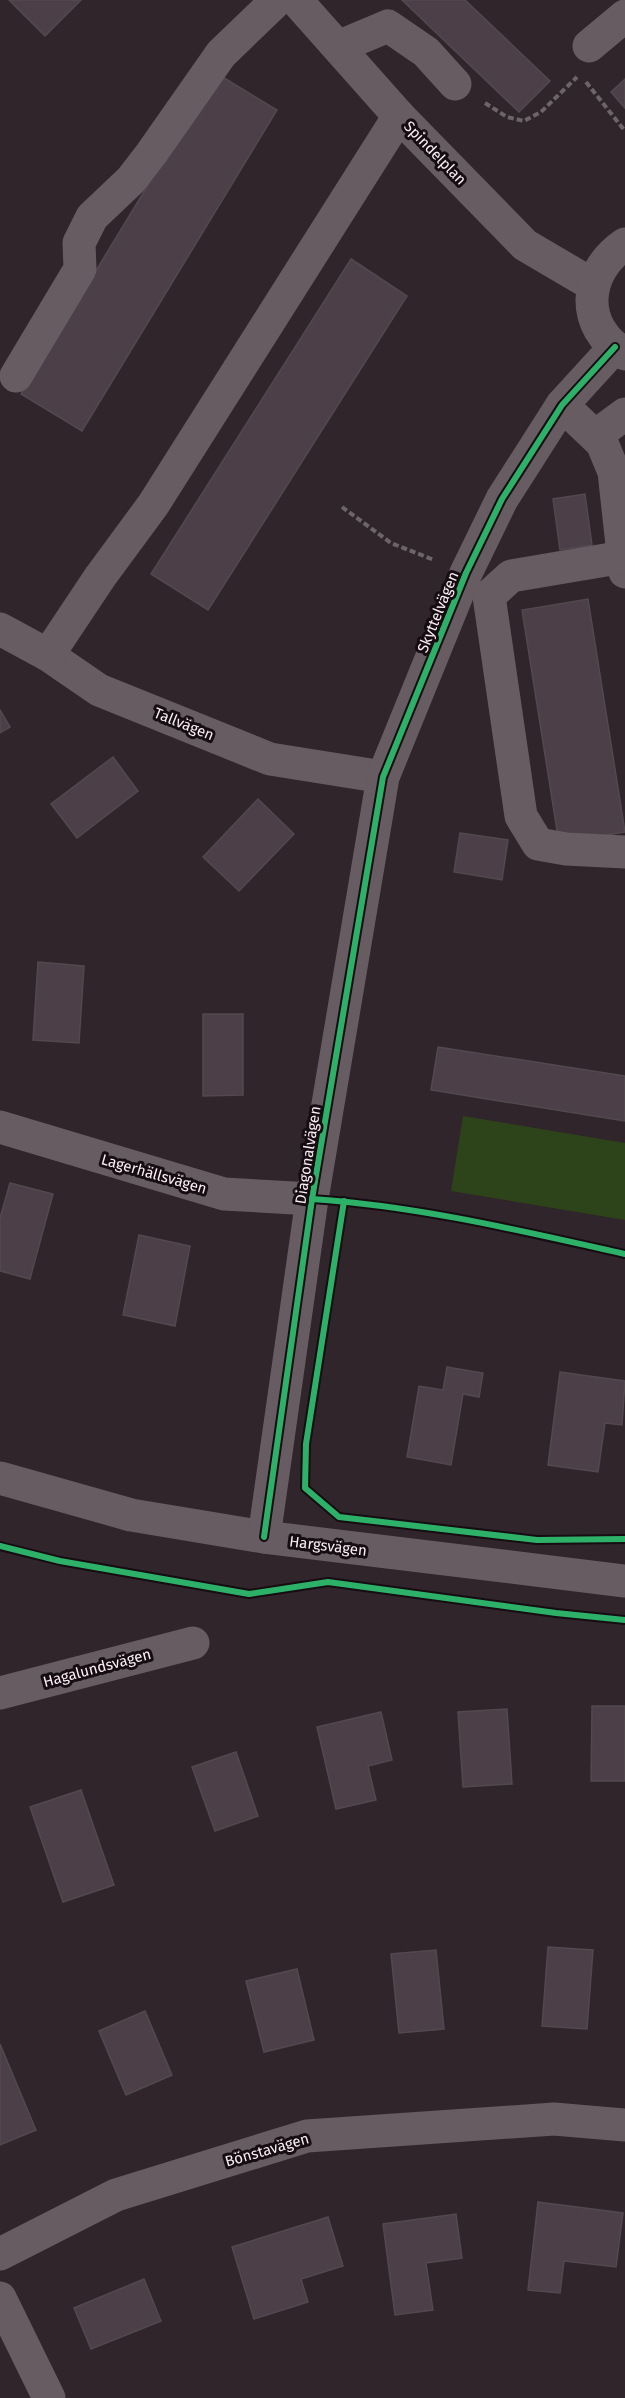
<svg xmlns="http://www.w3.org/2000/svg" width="625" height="2398" font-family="'Fira Sans',sans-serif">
<rect width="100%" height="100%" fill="#2f252b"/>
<path fill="#2d4319" d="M463,1116L625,1143V1220L451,1191Z"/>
<g fill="#4d3f48" stroke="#52494e" stroke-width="1.5">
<path d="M9,0H81L45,36Z"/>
<path d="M402,0H465L550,81L519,112Z"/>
<path d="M216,73L277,110L82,431L21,394Z"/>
<path d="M625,79V108L611,92Z"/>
<path d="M351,259L407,296L208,610L151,574Z"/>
<path d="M585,494L592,545L560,550L553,499Z"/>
<path d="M588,599L625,832L559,843L522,610Z"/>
<path d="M0,710L10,727L0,733Z"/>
<path d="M113,757L138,791L77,838L51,804Z"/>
<path d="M258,799L294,834L239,891L203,857Z"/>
<path d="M460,833L508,840L502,880L454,872Z"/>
<path d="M38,962L84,966L79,1043L33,1040Z"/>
<path d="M203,1014H243V1095L203,1096Z"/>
<path d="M438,1047L625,1076V1121L431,1090Z"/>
<path d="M10,1183L53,1194L30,1279L0,1271V1218Z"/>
<path d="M139,1235L190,1246L175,1326L123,1315Z"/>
<path d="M447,1367L483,1373L479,1397L463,1394L451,1465L407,1457L419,1386L443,1390Z"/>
<path d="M560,1372L625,1381L622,1425L605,1423L598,1472L548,1465Z"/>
<path d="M592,1706H625V1781H591Z"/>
<path d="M507,1709L512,1784L463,1787L458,1712Z"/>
<path d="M381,1712L392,1760L368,1766L376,1800L336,1809L317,1727Z"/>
<path d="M236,1752L258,1816L215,1831L192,1767Z"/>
<path d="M81,1790L114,1885L63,1902L30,1807Z"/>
<path d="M548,1947L593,1950L587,2029L542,2026Z"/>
<path d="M436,1950L444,2029L399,2033L391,1954Z"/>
<path d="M297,1969L314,2040L264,2052L246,1981Z"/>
<path d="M145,2011L172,2075L126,2095L99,2031Z"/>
<path d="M0,2044L36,2130L0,2145Z"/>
<path d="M538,2202L623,2213L616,2267L564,2261L560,2293L528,2290Z"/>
<path d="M456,2214L462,2258L426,2263L433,2310L395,2315L383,2224Z"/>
<path d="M328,2217L343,2266L301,2279L308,2302L254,2319L232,2247Z"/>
<path d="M144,2279L161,2321L91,2349L74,2308Z"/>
</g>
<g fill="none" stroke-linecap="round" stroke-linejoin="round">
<g stroke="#6c6469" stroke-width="4" stroke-dasharray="6 3" stroke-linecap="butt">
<path d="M586,82L625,131"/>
<path d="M485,103L507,117L524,121L541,112L577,77"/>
<path d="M342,507L391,543L434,560"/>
</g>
<g stroke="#665c62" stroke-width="33">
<path d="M296,0L399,116L525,245L593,285"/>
<path d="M589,46L625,16"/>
<path d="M338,47L388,26L426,52L455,84"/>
<path d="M625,244C583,272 579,327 625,354"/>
<path d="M16,376L80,269L79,243L92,217L131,180L151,154L221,54L277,0"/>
<path d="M562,405L602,443L614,472L625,572"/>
<path d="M595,436L625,414"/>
<path d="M623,557L511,576L489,596L521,816L538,844L566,849L625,852"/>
<path d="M0,629L48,655L99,690L270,759L383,777"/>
<path d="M48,655L100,577L153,505L399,116"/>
<path d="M0,1127L224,1194L312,1199"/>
<path d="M0,1478L131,1515L264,1537L625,1581"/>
<path d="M264,1537L312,1199L383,777L466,573L502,499L562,405L615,347"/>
<path d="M0,1693L193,1643"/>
<path d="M0,2254L116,2195L307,2136L554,2119L625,2125"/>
<path d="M0,2298L49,2398"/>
</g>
<defs>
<g id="cycleway">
<path d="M312,1199C418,1206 522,1231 625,1254"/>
<path d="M344,1201L306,1444L305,1488L339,1517L537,1540L625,1539"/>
<path d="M264,1537L312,1199L383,777L466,573L502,499L562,405L615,347"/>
<path d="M0,1546L60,1561L249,1594L328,1582L556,1613L625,1620"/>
</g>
</defs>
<use href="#cycleway" stroke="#160d12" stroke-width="10"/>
<use href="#cycleway" stroke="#2db169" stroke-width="6"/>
</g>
<g text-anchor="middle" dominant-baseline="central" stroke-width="6" stroke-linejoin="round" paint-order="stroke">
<g font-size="15" fill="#fbedf5" stroke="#160d12">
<text transform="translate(435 153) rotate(46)">Spindelplan</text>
<text transform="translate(438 612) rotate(-68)">Skyttelvägen</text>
<text transform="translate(184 724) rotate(22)">Tallvägen</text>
<text transform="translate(308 1155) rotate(-81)">Diagonalvägen</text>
<text transform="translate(154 1174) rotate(16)">Lagerhällsvägen</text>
<text transform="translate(328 1546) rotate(7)">Hargsvägen</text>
<text transform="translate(97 1668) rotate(-15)">Hagalundsvägen</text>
<text transform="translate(267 2150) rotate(-16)">Bönstavägen</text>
</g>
</g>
</svg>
